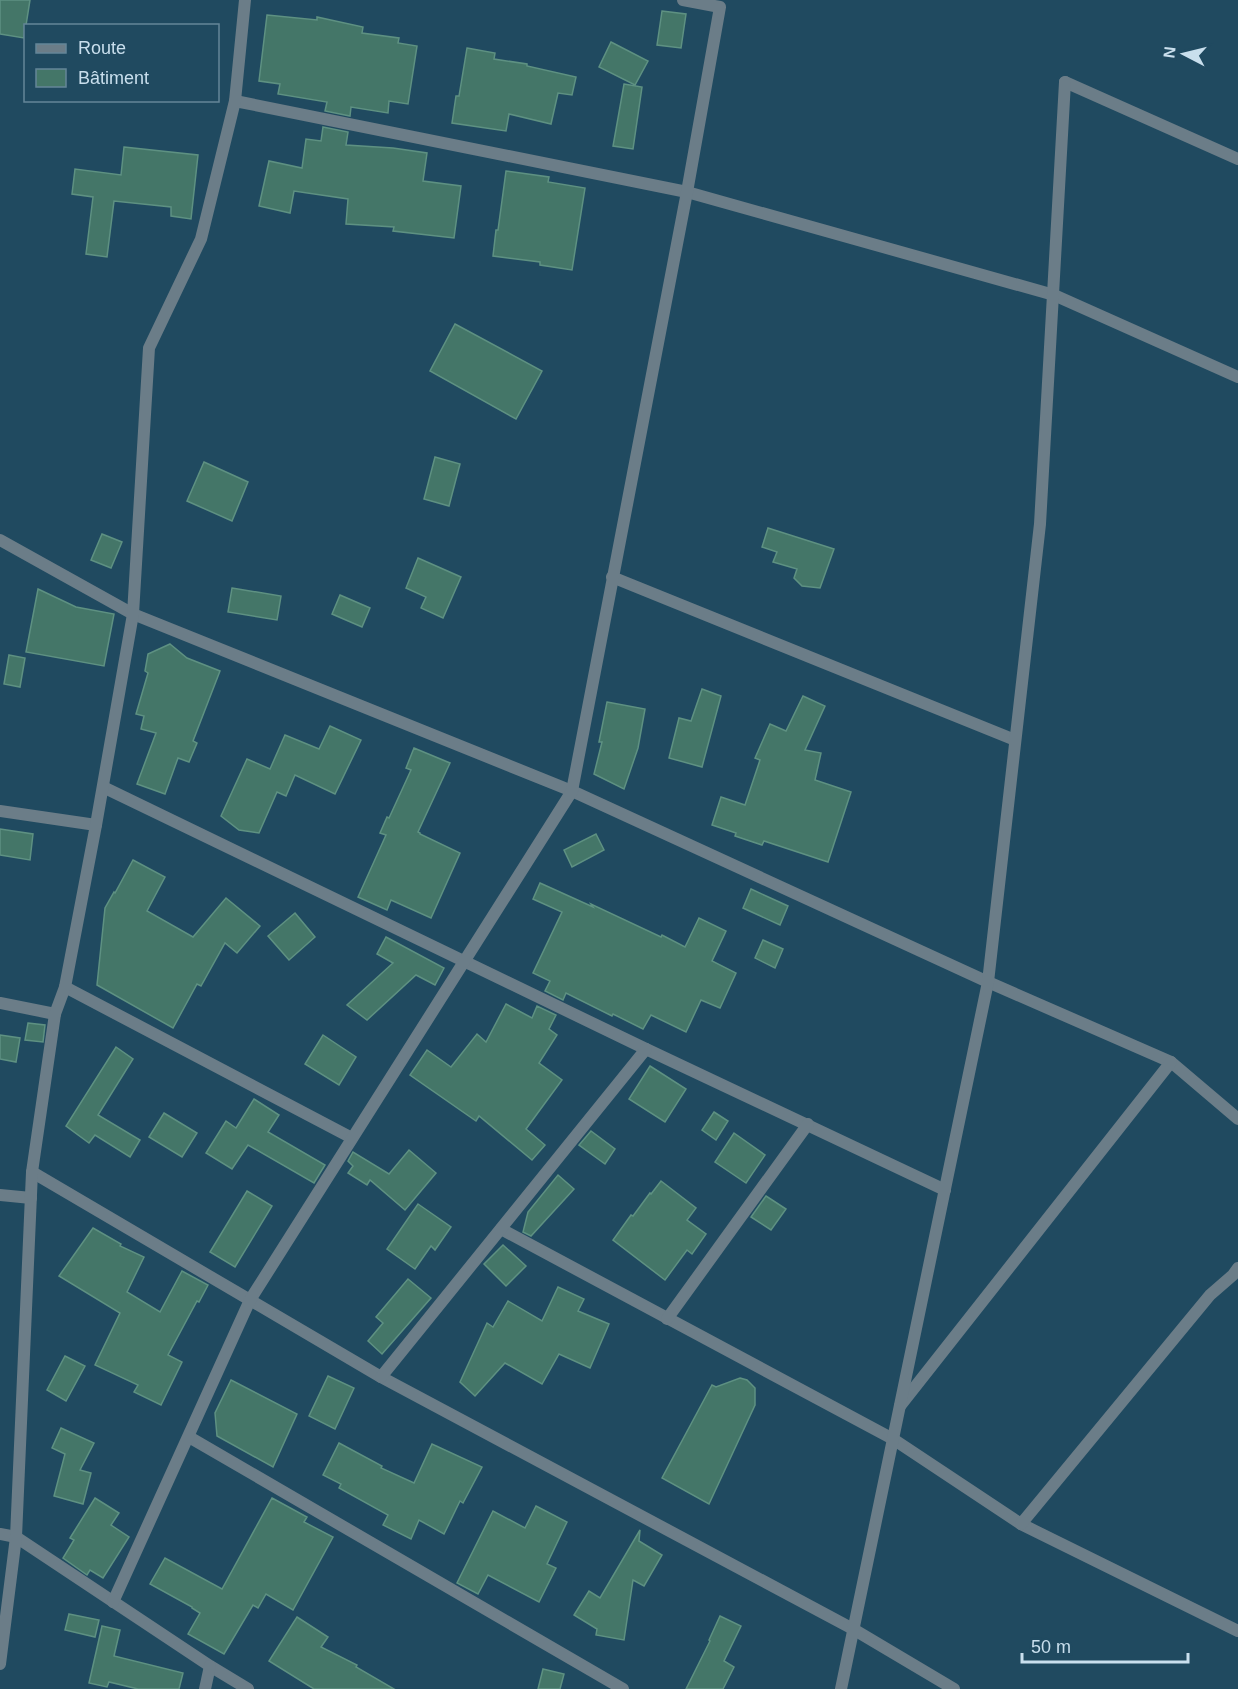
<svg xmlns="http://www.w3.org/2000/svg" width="1238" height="1689" font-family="Helvetica,sans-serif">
<rect width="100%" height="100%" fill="#204a60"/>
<g fill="#447668" stroke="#5e9182" stroke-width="1.5">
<path d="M0,0H30L24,38L0,34Z"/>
<path d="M662,11L686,14L681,48L657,45Z"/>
<path d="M267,15L317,20V17L363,27L362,33L399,38L398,43L417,46L408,104L389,101L388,113L351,107L350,116L325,111L327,102L278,94L280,84L259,81Z"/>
<path d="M611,42L648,61L635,85L599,67Z"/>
<path d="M467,48L495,53L494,59L527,64V66L576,77L572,95L558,93L551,124L509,114L506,131L452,123L456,96H459Z"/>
<path d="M624,84L642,87L633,149L613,146Z"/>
<path d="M323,127L348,132L346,145L393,148L427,153L423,181L461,186L454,238L393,231L394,227L346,224L348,199L294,191L290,213L259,206L269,161L302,168L306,139L321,141Z"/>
<path d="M124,147L198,155L191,219L171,216V207L114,201L107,257L86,254L93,197L72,194L75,169L121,175Z"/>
<path d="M506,171L549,177L548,182L585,188L572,270L540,265V262L493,256L496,230H498Z"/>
<path d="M455,324L542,371L516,419L430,371Z"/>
<path d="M435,457L460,464L449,506L424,499Z"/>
<path d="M204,462L248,482L232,521L187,501Z"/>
<path d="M768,528L834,549L820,588L802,586L794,578L797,569L773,562L777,552L762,547Z"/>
<path d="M102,534L122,542L111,568L91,560Z"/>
<path d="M418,558L461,577L443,618L421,608L426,597L406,588Z"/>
<path d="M232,588L281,596L277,620L228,612Z"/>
<path d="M38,589L76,607L114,614L104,666L26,652Z"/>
<path d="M340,595L370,608L362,627L332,614Z"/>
<path d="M170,644L187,658L220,671L193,741L197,743L189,762L178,758L165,794L137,784L156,733L141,729L144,716L136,714L148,673L145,671L148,654Z"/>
<path d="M9,655L25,658L20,687L4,684Z"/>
<path d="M702,689L721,696L702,767L669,758L679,718L691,721Z"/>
<path d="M803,696L825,706L805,750L821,753L815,780L851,792L828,862L764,841L762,845L735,836L736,833L712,825L721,797L745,805L760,760L755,758L770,724L786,731Z"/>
<path d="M607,702L645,709L638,748L624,789L594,774L602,742H599Z"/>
<path d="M330,726L361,740L335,794L295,775L286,796L277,792L259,833L239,830L221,816L247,759L270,769L285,735L319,749Z"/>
<path d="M414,748L450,763L418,832L420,833V834L460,853L431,918L391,900L387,910L358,897L386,835L380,833L387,817L389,818L411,770L406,768Z"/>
<path d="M0,829L33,834L30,860L0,855Z"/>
<path d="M596,834L604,850L572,867L564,850Z"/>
<path d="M133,860L165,877L147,911L193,937L226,898L260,926L237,953L225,943L201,986L197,984L173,1028L97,985L105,908L114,892L115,893Z"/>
<path d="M540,883L593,907L591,904L661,937L662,935L685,947L699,918L726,931L712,961L736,973L720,1008L701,1000L686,1032L651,1015L643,1029L613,1014L612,1016L566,993L563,1000L545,991L550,981L533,973L562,912L533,899Z"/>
<path d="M751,889L788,906L780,925L743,908Z"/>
<path d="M295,913L315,937L289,960L268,936Z"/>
<path d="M386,937L444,968L435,985L416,975L367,1020L347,1005L393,963L377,954Z"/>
<path d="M763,940L783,949L775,968L755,958Z"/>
<path d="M506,1004L532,1018L537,1006L556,1015L549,1029L557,1035L539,1063L562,1080L526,1129L545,1145L532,1160L479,1116L476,1121L410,1075L427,1050L451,1067L477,1034L486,1042Z"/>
<path d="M28,1023L45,1025L43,1042L25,1040Z"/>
<path d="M0,1035L20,1038L16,1062L0,1059Z"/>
<path d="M323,1035L356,1057L339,1085L305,1064Z"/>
<path d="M116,1047L133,1059L98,1115L140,1140L130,1157L95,1135L89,1143L66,1126Z"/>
<path d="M650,1066L686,1089L665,1122L629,1099Z"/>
<path d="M254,1099L279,1115L268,1132L325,1165L314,1183L248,1145L232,1169L206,1153L226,1121L236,1128Z"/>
<path d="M714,1112L728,1121L716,1140L702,1130Z"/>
<path d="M164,1113L197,1133L182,1157L149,1137Z"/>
<path d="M591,1131L615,1149L605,1164L579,1145Z"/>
<path d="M734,1133L765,1155L746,1183L715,1162Z"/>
<path d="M409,1150L436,1173L405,1210L370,1180L367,1185L348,1173L353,1166L348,1161L353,1152L389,1174Z"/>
<path d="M558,1175L574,1189L531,1236L523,1232L528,1212Z"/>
<path d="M661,1181L696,1208L687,1220L706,1234L692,1254L687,1250L665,1280L613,1240L631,1215L633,1216L650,1193L651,1194Z"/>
<path d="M247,1191L272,1206L235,1267L210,1252Z"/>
<path d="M766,1196L786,1209L771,1230L751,1217Z"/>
<path d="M418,1204L451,1227L435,1250L431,1246L415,1269L387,1249Z"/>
<path d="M93,1228L121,1244L120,1246L144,1257L127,1292L160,1312L182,1271L208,1285L199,1302L197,1301L168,1355L182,1362L161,1405L134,1392L138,1385L95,1365L120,1313L59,1276Z"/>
<path d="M503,1245L526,1266L506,1286L484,1264Z"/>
<path d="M408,1279L431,1298L382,1354L368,1341L383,1323L376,1317Z"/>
<path d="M558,1287L584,1299L578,1311L609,1324L590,1368L559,1354L542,1384L505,1363L475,1396L460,1382L487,1323L493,1327L508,1301L542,1321Z"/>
<path d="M65,1356L85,1366L66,1401L47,1390Z"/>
<path d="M328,1376L354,1388L335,1429L309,1416Z"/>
<path d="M740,1378L747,1380L755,1388V1405L709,1504L662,1478L712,1385L716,1387Z"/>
<path d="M231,1380L297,1414L273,1467L217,1436L215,1413Z"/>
<path d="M61,1428L94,1443L80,1470L91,1473L83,1504L54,1496L65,1454L52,1448Z"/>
<path d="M339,1443L382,1466L381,1468L414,1483L432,1444L482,1467L463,1503L460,1501L444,1534L419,1520L411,1539L383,1525L388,1515L339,1488L341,1484L323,1475Z"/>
<path d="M95,1498L119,1513L111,1525L129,1537L103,1578L90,1570L87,1575L63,1558L74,1540L70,1538Z"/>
<path d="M272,1498L307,1517L304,1522L333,1537L293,1610L266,1594L258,1608L253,1605L224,1654L188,1634L200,1613L192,1608V1607L150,1584L165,1558L222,1589Z"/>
<path d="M536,1506L567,1522L547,1564L556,1568L539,1602L488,1575L478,1594L457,1583L493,1511L525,1528Z"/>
<path d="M640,1530L639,1541L662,1555L644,1586L633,1580L624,1640L596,1635L597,1629L574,1615L589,1591L600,1598Z"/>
<path d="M69,1614L99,1620L95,1637L65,1630Z"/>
<path d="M720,1616L741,1626L724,1661L734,1667L723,1689H686L710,1641L709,1640Z"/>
<path d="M297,1617L328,1637L321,1647L357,1665L356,1667L394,1689H314L269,1661Z"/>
<path d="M102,1626L120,1630L114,1656L183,1673L179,1689H138L109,1682L107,1687L89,1683Z"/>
<path d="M543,1669L564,1674L560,1689H538Z"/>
</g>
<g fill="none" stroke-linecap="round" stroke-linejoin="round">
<g stroke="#6b7d88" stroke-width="12">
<path d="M1065,82L1238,159"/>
<path d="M235,101L687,192L1054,295L1238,377"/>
<path d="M0,540L133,614L572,791L988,982L1171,1062L1238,1119"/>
<path d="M612,577L1015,740"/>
<path d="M103,787L646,1049L945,1190"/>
<path d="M0,811L96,825"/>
<path d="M65,987L352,1138"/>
<path d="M0,1003L55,1014"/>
<path d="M32,1172L381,1377L853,1629L954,1689"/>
<path d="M0,1195L31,1198"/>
<path d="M501,1229L893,1439L1021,1524L1238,1631"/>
<path d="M667,1319L808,1124"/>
<path d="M381,1377L646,1049"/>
<path d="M900,1406L1171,1062"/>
<path d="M189,1437L623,1689"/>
<path d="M1021,1524L1210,1295L1233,1275L1238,1268"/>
<path d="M0,1534L16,1537L210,1666L248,1689"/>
<path d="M113,1602L250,1300L572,791L687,192L720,7L683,0"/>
<path d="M0,1664L16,1537L32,1172L55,1014L65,987L96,825L133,614L149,348L201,239L235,101L245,0"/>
<path d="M205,1689L210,1666"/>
</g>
<path stroke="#6b7d88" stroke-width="12" d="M841,1689L988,982L1040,524L1065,82"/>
</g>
<rect x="24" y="24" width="195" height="78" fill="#204a60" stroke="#648698" stroke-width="1.5"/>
<rect x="36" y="44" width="30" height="9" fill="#6b7d88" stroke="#648698" stroke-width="1.5"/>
<text x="78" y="54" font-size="18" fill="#c9dfed">Route</text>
<rect x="36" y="69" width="30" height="18" fill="#447668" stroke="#648698" stroke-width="1.5"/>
<text x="78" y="84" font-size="18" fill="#c9dfed">Bâtiment</text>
<g transform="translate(1184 54) rotate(277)" stroke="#204a60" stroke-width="4.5" paint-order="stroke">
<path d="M0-4.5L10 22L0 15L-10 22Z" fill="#c9dfed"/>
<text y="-9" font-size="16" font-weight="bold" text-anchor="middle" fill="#c9dfed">N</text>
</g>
<path d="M1022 1653v9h166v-9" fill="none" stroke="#c9dfed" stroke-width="3"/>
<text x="1031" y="1653" font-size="18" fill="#c9dfed" stroke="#204a60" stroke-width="4.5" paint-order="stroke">50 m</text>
</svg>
